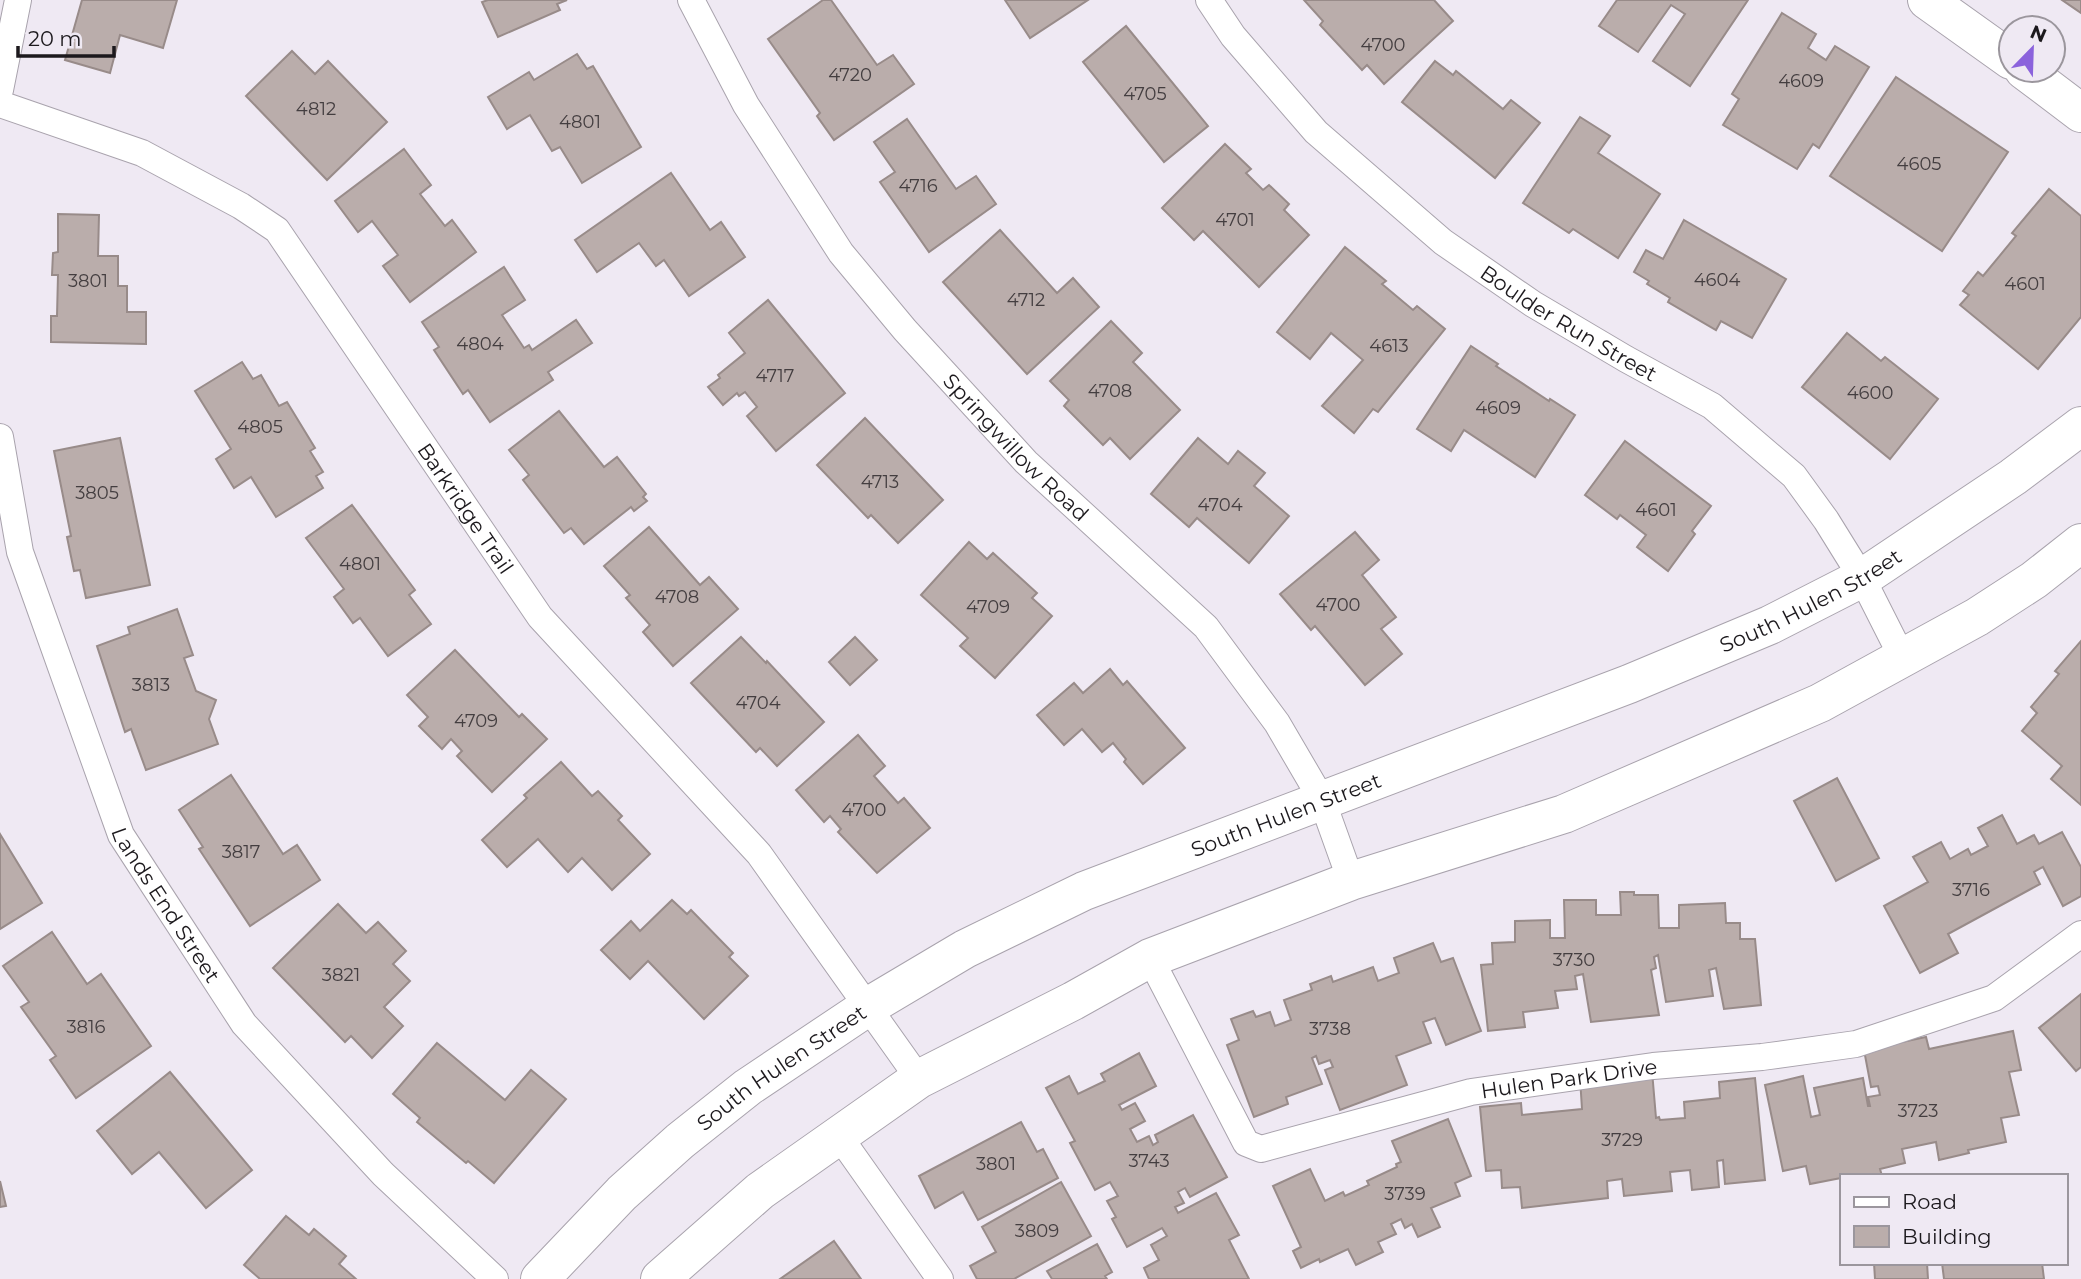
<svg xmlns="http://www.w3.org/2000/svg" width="2081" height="1279" font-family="Montserrat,sans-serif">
<rect width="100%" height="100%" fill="#efe9f3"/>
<g fill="#baadab" stroke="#988b89" stroke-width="2">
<path d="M82,0H177L163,48L120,35L110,73L65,60Z"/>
<path d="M488,0H567L557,4L560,10L498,37L482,2Z"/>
<path d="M823,0H831L877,65L893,55L914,84L834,140L817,116L820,113L768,39Z"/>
<path d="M1005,0H1088L1030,38Z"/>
<path d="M1304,0H1434L1453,21L1384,84L1367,65L1362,70L1320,25L1323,21Z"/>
<path d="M1617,0H1748L1690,86L1653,61L1685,14L1671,5L1638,52L1599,26Z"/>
<path d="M2062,0H2081V13Z"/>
<path d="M1782,13L1816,34L1808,48L1826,60L1835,46L1869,67L1819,148L1813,144L1797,169L1723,125L1739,99L1732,94Z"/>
<path d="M1126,26L1208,126L1164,162L1083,62Z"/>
<path d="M292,51L315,74L328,61L387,122L327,180L246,96Z"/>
<path d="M577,54L587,69L593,66L641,147L582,183L560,147L552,151L530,115L507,129L488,97L529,72L534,80Z"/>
<path d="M1435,61L1453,75L1456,71L1503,109L1511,100L1540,123L1495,178L1402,102Z"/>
<path d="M1896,77L2008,152L1942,251L1830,176Z"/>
<path d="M1580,117L1610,136L1598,153L1660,194L1618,258L1573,229L1569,233L1523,203Z"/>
<path d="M907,119L956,189L976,176L996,204L929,252L880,182L895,172L874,142Z"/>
<path d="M1225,144L1251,169L1246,173L1263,190L1269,185L1289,204L1284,210L1309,235L1259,287L1203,231L1194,240L1162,208Z"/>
<path d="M404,149L431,185L420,194L445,226L452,220L476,252L410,302L383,266L398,255L372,221L358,232L335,201Z"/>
<path d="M671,173L710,230L721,222L745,257L689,296L664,260L656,266L639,243L597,272L575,240Z"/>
<path d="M2049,189L2081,216V317L2038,369L1960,305L1969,295L1963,291L1978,272L1983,276L2016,236L2012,233Z"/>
<path d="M58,214L99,215L98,256H118V286H127V312H146V344L51,342V316H57L58,275H52L53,253L58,252Z"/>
<path d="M1684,220L1786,279L1752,338L1721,321L1716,330L1668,302L1670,298L1647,284L1649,281L1634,272L1646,250L1663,259Z"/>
<path d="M1000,230L1057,293L1073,278L1099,307L1027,374L943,282Z"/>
<path d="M1345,247L1386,281L1382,284L1413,310L1417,306L1445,329L1378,412L1373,409L1354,433L1322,406L1363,360L1331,333L1310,359L1277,332Z"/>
<path d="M504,267L525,300L502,315L524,348L529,345L532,350L576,320L592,343L548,372L553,380L490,422L468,390L463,394L434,350L439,347L422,322Z"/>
<path d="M768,300L845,393L776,451L747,416L757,407L745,392L739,396L737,393L723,405L708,387L720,378L718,375L745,353L729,333Z"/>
<path d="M1111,321L1142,353L1133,362L1180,410L1130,459L1110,438L1103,445L1064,406L1069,400L1050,381Z"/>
<path d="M1847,333L1881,361L1885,357L1938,399L1890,459L1802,387Z"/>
<path d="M1471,346L1498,364L1496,366L1549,401L1550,399L1575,415L1535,477L1464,430L1451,451L1417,429Z"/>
<path d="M242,362L253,379L261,375L279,406L287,402L315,448L310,451L323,472L316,476L323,488L276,517L251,477L234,488L216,459L231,449L195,391Z"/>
<path d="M559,411L604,467L617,457L646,494L643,497L647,501L634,511L631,507L584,544L571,528L564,533L523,480L529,475L509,450Z"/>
<path d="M865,418L943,500L898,543L871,515L868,518L817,465Z"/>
<path d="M120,438L150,585L86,598L80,570L74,571L67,537L71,536L54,451Z"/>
<path d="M1198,438L1228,464L1238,451L1265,473L1254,486L1289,516L1249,563L1197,518L1189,527L1151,494Z"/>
<path d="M1625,441L1711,506L1692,531L1695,534L1668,571L1637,547L1646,535L1620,515L1617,519L1585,495Z"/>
<path d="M352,505L415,590L409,595L431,624L388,656L360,618L353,623L334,597L344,589L306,538Z"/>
<path d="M649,527L700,585L709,577L738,609L673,666L643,632L650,625L626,598L630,595L604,566Z"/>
<path d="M1355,532L1379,560L1362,575L1396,617L1381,629L1402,654L1365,685L1315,626L1311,630L1280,594Z"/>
<path d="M969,542L987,559L993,553L1037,593L1032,598L1052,616L995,678L960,646L968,638L921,595Z"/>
<path d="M177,609L193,655L184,658L196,691L216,700L209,719L218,744L146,770L131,729L125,732L97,646L130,634L128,627Z"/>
<path d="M741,637L766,663L767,661L824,722L777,766L760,748L756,752L691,683Z"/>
<path d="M855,637L877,660L850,685L829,662Z"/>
<path d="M2081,641V805L2051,779L2062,766L2022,731L2037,713L2031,707L2059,674L2055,671Z"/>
<path d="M455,650L519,717L522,714L547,739L492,792L457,756L462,751L451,739L442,749L419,726L428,717L407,695Z"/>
<path d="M1110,669L1123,685L1127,681L1185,748L1143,784L1124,762L1126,759L1113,743L1102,752L1082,729L1064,745L1037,715L1074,683L1083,693Z"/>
<path d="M858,735L885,766L874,776L898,803L904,798L930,828L877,873L838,832L841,829L830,816L824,822L796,790Z"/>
<path d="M561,762L592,796L598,791L622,816L618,820L650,854L612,890L582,858L568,872L538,839L507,867L482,840L527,798L524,795Z"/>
<path d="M231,775L283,854L297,845L320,880L250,926L199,849L203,847L179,810Z"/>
<path d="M1837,778L1879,858L1836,881L1794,801Z"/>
<path d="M2002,815L2017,844L2034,835L2039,844L2062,832L2081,867V896L2063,906L2043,867L2034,872L2040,884L1948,934L1958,953L1920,973L1884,906L1928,882L1913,857L1941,842L1950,859L1968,849L1971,855L1988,846L1978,828Z"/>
<path d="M0,834L42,903L0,929Z"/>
<path d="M1620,892H1634V895H1658L1659,928H1679V905L1725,903L1726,923H1740V939H1755L1761,1005L1724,1009L1716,968L1709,970L1713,996L1666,1002L1658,955L1654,957L1656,968L1651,970L1659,1015L1591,1022L1583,974L1575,976L1577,989L1555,991L1558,1008L1523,1012L1525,1027L1488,1031L1481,965L1493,964L1492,943L1515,942V921L1550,920V938H1565L1564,900H1596V915H1621Z"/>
<path d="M672,900L687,914L691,910L733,953L729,957L748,976L704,1019L648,961L630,979L601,950L631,921L640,931Z"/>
<path d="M338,904L366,933L378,922L406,951L393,964L410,981L384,1007L403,1026L372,1058L351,1036L345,1042L273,968Z"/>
<path d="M52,932L87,984L101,974L151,1046L76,1098L50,1060L56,1056L21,1007L29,1002L3,966Z"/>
<path d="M1433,943L1441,962L1453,958L1481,1031L1446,1045L1435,1018L1423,1022L1431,1043L1396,1056L1407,1085L1340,1110L1325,1070L1333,1067L1330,1060L1319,1064L1316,1056L1312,1058L1322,1084L1286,1097L1288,1104L1254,1117L1227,1045L1239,1040L1231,1019L1253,1011L1256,1017L1270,1012L1275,1026L1291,1020L1284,1000L1312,990L1310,984L1331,976L1333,982L1373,967L1378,981L1399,973L1394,958Z"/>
<path d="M2081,994V1067L2076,1071L2039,1028Z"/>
<path d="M2013,1031L2021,1070L2009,1072L2019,1115L2001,1118L2006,1142L1968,1150L1969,1153L1939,1160L1936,1142L1902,1149L1905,1163L1880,1169L1882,1176H1841V1181V1178L1810,1184L1806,1166L1783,1171L1765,1085L1803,1076L1811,1117L1820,1115L1814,1088L1863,1078L1868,1106H1870L1868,1097L1880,1095L1878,1086L1871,1087L1864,1050L1926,1037L1929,1049Z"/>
<path d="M437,1043L505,1100L531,1070L566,1099L494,1183L468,1161L466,1163L417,1122L420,1118L393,1094Z"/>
<path d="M1139,1053L1156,1086L1119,1105L1122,1110L1135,1103L1145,1121L1130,1129L1137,1142L1149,1136L1153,1145L1158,1142L1155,1135L1193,1115L1227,1177L1190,1197L1185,1188L1178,1192L1184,1203L1175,1207L1178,1213L1216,1193L1239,1235L1229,1240L1249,1279H1149L1144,1268L1159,1260L1151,1245L1167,1236L1162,1228L1127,1247L1112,1219L1116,1217L1107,1201L1118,1196L1110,1182L1095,1190L1070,1143L1075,1141L1046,1088L1069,1076L1078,1094L1105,1081L1101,1074Z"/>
<path d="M1652,1071L1656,1118L1659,1117L1660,1120L1685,1118L1684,1102L1720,1098L1719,1082L1755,1078L1765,1180L1725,1184L1723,1160L1717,1161L1719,1187L1692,1190L1690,1170L1670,1172L1672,1191L1624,1196L1622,1179L1607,1181L1608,1198L1522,1208L1520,1187L1502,1188L1501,1170L1486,1171L1480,1107L1521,1103L1522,1115L1582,1109L1580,1078Z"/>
<path d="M170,1072L252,1170L206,1208L159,1152L132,1174L97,1131Z"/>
<path d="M1448,1119L1471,1176L1455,1183L1460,1196L1431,1208L1440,1227L1418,1237L1412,1224L1405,1228L1401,1219L1391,1224L1396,1234L1378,1242L1383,1252L1356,1265L1348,1249L1320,1262L1319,1259L1301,1268L1293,1251L1301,1247L1273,1186L1310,1169L1325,1201L1343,1192L1345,1196L1369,1185L1367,1181L1397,1167L1396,1164L1401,1162L1392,1141Z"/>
<path d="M1021,1122L1037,1152L1043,1149L1058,1178L978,1220L963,1192L935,1208L919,1176Z"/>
<path d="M0,1181L6,1206L0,1207Z"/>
<path d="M1061,1182L1091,1236L1014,1279H977L970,1266L996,1252L982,1227Z"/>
<path d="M286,1216L309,1235L314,1229L346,1256L339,1264L356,1279H260L244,1265Z"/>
<path d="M834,1241L861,1279H780Z"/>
<path d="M1097,1244L1112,1272L1105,1276L1107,1279H1052L1047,1271Z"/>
<path d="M1874,1263H1927L1928,1279H1875Z"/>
<path d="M1942,1263H2042L2044,1279H1944Z"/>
</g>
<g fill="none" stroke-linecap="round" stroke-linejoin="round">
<defs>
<g id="street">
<path id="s1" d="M691,0L746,105L841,253L905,330L1026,462L1206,627L1277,723L1322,800L1351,881"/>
<path id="s2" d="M1209,0L1233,36L1316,132L1443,242L1533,304L1626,359L1712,406L1794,476L1826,520L1862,578L1903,659"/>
<path d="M0,90L18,0"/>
<path id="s3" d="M0,104L142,153L241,206L277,230L540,617L759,854L919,1079"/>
<path id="s4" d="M0,437L20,552L121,835L244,1024L383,1174L495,1279"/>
<path id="s5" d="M1150,958L1246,1143L1261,1149L1471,1092L1653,1066L1762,1057L1856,1044L1994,998L2081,934"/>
<path d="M839,1136L940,1279"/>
</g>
<g id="secondary">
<path d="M1927,0L2011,60"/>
<path d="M2024,70L2081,113"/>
<path id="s6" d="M540,1279L622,1193L680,1141L748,1087L869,1006L965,949L1084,891L1629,684L1770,625L1862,578L2013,477L2081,426"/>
<path d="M660,1279L760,1191L919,1079L1073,1001L1150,958L1351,881L1564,814L1820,703L1977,617L2034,580L2081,543"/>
</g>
</defs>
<use href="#street" stroke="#a9a3ad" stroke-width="28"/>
<use href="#secondary" stroke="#a9a3ad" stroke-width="40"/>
<use href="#street" stroke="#fff" stroke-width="26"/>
<use href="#secondary" stroke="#fff" stroke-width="38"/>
</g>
<g text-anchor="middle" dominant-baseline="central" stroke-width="7" stroke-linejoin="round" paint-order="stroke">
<g font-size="18" fill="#443e40">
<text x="1383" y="45">4700</text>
<text x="850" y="75">4720</text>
<text x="1801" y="81">4609</text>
<text x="1145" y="94">4705</text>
<text x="316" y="109">4812</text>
<text x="580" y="122">4801</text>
<text x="1919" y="164">4605</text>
<text x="918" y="186">4716</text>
<text x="1235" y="220">4701</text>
<text x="1717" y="280">4604</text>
<text x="88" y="281">3801</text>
<text x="2025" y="284">4601</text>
<text x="1026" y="300">4712</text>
<text x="480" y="344">4804</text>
<text x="1389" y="346">4613</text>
<text x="775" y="376">4717</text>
<text x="1110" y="391">4708</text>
<text x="1870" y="393">4600</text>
<text x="1498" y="408">4609</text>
<text x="260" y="427">4805</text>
<text x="880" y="482">4713</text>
<text x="97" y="493">3805</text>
<text x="1220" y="505">4704</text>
<text x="1656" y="510">4601</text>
<text x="360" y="564">4801</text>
<text x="677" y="597">4708</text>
<text x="1338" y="605">4700</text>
<text x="988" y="607">4709</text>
<text x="151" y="685">3813</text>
<text x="758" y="703">4704</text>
<text x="476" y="721">4709</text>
<text x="864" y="810">4700</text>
<text x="241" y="852">3817</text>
<text x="1971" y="890">3716</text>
<text x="1574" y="960">3730</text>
<text x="341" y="975">3821</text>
<text x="86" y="1027">3816</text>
<text x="1330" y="1029">3738</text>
<text x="1918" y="1111">3723</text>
<text x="1622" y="1140">3729</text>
<text x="1149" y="1161">3743</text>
<text x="996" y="1164">3801</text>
<text x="1405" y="1194">3739</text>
<text x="1037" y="1231">3809</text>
</g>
<g font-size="21" fill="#1c191d" stroke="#efe9f3">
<text stroke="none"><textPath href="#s2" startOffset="488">Boulder Run Street</textPath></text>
<text stroke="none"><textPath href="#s1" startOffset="556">Springwillow Road</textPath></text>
<text stroke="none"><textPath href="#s3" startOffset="642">Barkridge Trail</textPath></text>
<text stroke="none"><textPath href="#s6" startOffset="1456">South Hulen Street</textPath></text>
<text stroke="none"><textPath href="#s6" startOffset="889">South Hulen Street</textPath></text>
<text stroke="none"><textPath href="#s4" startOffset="500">Lands End Street</textPath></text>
<text stroke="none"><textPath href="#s6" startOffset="322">South Hulen Street</textPath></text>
<text stroke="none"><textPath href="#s5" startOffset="541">Hulen Park Drive</textPath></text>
</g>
</g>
<rect x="1840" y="1174" width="228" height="91" fill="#efe9f3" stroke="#9b969d" stroke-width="2"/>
<rect x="1854" y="1197" width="35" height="10" fill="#ffffff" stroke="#9b969d" stroke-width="2"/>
<text x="1902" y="1209" font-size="21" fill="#1c191d">Road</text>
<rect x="1854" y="1226" width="35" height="21" fill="#baadab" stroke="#9b969d" stroke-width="2"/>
<text x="1902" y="1244" font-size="21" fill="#1c191d">Building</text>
<g transform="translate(2032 49) rotate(23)"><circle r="33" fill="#efe9f3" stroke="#9b969d" stroke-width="2"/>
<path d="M0-5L12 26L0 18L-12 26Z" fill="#8b62dc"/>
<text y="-10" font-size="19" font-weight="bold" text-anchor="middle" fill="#1c191d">N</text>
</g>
<path d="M18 46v10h96v-10" fill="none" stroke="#1c191d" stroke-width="3.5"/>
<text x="28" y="46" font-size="21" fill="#1c191d" stroke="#efe9f3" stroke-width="5" paint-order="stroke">20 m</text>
</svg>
